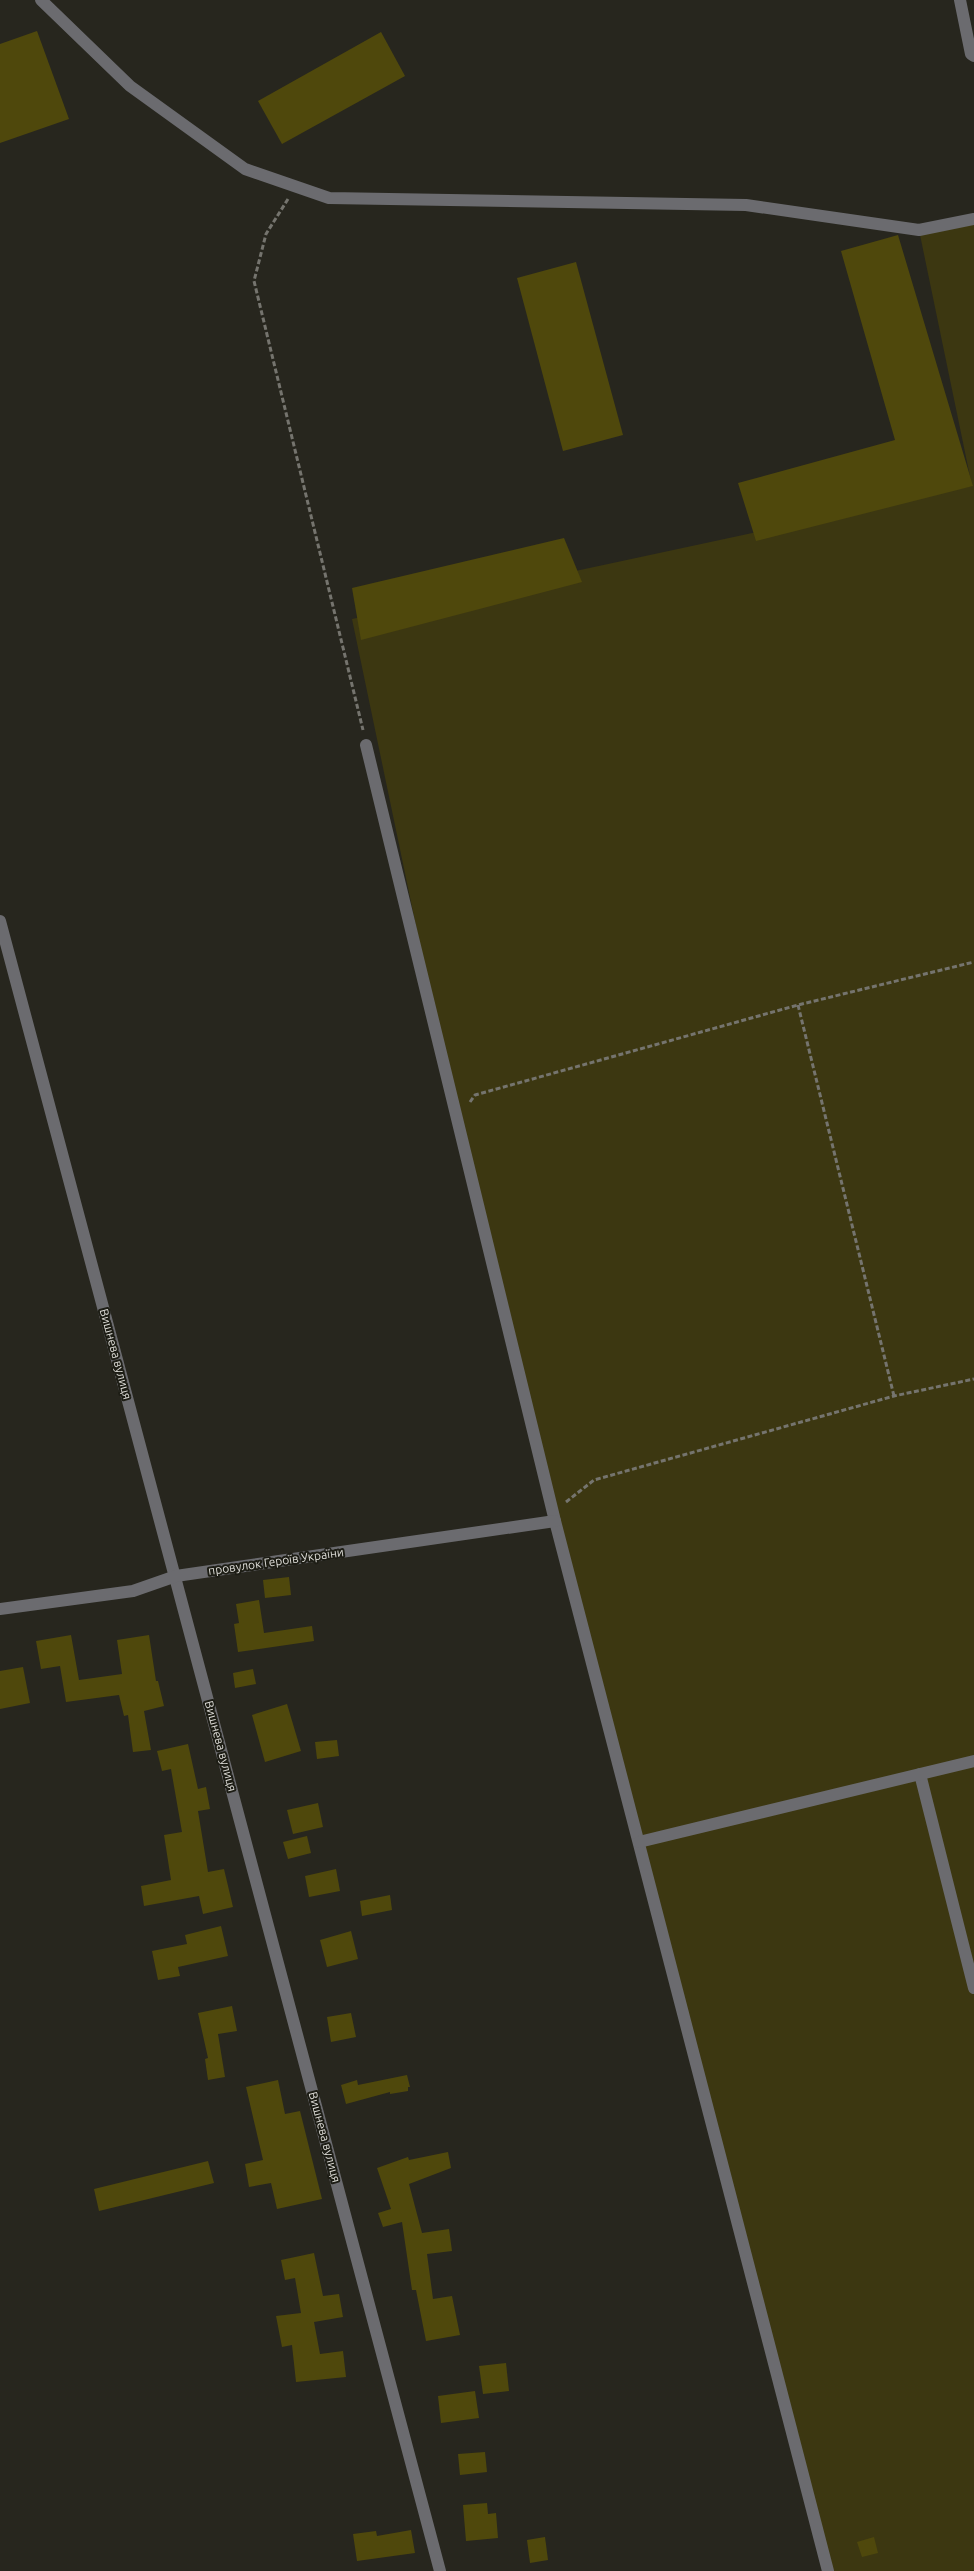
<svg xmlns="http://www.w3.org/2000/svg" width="974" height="2571" font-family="Ubuntu,sans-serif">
<rect width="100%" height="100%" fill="#27261e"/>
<path fill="#3c3711" d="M974,219V2571H828L450,1089L352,619L972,486L919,230Z"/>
<g fill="#4f480c">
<path d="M37,31L69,119L0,143V44Z"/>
<path d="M381,32L405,76L282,144L258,101Z"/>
<path d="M898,235L973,486L756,541L738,483L895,440L841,251Z"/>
<path d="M576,262L623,435L563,451L517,278Z"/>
<path d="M564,538L582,582L361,640L352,588Z"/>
<path d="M289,1577L291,1595L265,1598L263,1580Z"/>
<path d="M259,1600L264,1633L312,1626L314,1641L238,1652L234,1624L239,1623L236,1604Z"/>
<path d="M71,1635L79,1680L122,1674L117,1640L149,1635L156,1681H158L164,1706L144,1711L151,1750L133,1752L128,1715L124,1716L119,1695L66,1702L60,1666L41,1669L36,1641Z"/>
<path d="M23,1667L30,1703L0,1709V1671Z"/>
<path d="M253,1669L256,1684L235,1688L233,1673Z"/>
<path d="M287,1704L301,1751L265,1762L252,1715Z"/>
<path d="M337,1740L339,1756L317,1759L315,1742Z"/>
<path d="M188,1744L198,1789L206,1787L210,1809L198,1811L208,1872L224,1869L233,1907L203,1914L199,1896L144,1906L141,1886L171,1880L164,1835L182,1832L171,1769L162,1771L157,1751Z"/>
<path d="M318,1803L323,1827L293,1834L287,1810Z"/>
<path d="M307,1836L311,1853L288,1859L283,1842Z"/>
<path d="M336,1869L340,1891L309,1897L305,1876Z"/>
<path d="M390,1895L392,1910L362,1916L360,1901Z"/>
<path d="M221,1926L228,1956L178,1967L180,1976L158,1980L152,1951L187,1944L185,1935Z"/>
<path d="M351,1931L358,1959L327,1967L320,1940Z"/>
<path d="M232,2006L237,2031L218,2034L225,2077L208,2080L205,2059L208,2058L198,2013Z"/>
<path d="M351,2013L356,2037L331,2042L327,2017Z"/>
<path d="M407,2075L410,2087H408V2091L390,2094V2092L346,2104L341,2085L357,2080L358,2085Z"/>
<path d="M278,2080L285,2114L300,2111L322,2199L277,2209L271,2183L249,2187L245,2164L263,2160L246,2087Z"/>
<path d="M448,2152L451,2168L409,2184L422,2233L449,2229L452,2251L427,2254L433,2299L452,2296L460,2335L426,2341L416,2290H412L402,2222L383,2227L378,2213L391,2209L377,2168L408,2157L409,2160Z"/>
<path d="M208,2161L214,2183L99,2211L94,2189Z"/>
<path d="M314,2253L323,2296L339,2294L343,2317L314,2322L320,2354L343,2351L346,2377L296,2382L292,2345L282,2347L276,2316L301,2313L295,2278L285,2280L281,2260Z"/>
<path d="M506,2363L509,2391L483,2394L479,2366Z"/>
<path d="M475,2391L479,2418L441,2423L438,2396Z"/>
<path d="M485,2452L487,2472L460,2475L458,2454Z"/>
<path d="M487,2503L488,2514L496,2513L498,2538L466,2541L463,2505Z"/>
<path d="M411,2530L415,2553L357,2561L353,2534L376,2531L377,2536Z"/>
<path d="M545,2537L548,2560L530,2563L527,2540Z"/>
<path d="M874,2537L878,2553L862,2557L857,2542Z"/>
</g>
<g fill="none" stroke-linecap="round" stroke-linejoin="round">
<g stroke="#75746e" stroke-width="3" stroke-dasharray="5 2.5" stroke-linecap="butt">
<path d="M288,199L266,234L254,281L363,730"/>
<path d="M798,1005L894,1396"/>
<path d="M470,1102L475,1095L798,1005L974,962"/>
<path d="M566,1502L594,1480L894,1396L974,1379"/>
</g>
<g stroke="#6b6b6f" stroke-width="12">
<path d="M41,0L130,86L245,169L329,198L746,205L919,230L974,219"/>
<path d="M960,0L971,54L974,56"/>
<path d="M366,745L555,1521L828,2571"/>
<path d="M0,921L440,2571"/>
<path d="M0,1609L133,1591L176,1576L555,1521"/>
<path d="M920,1774L974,1988"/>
<path d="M639,1842L974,1761"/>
</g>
</g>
<g text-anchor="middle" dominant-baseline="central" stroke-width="4" stroke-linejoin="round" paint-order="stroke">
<g font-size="12" fill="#deddd8" stroke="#1d1d15">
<text transform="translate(116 1354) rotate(75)">Вишнева вулиця</text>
<text transform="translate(276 1561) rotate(-8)">провулок Героїв України</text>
<text transform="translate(221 1746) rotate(75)">Вишнева вулиця</text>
<text transform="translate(325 2137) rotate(75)">Вишнева вулиця</text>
</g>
</g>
</svg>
